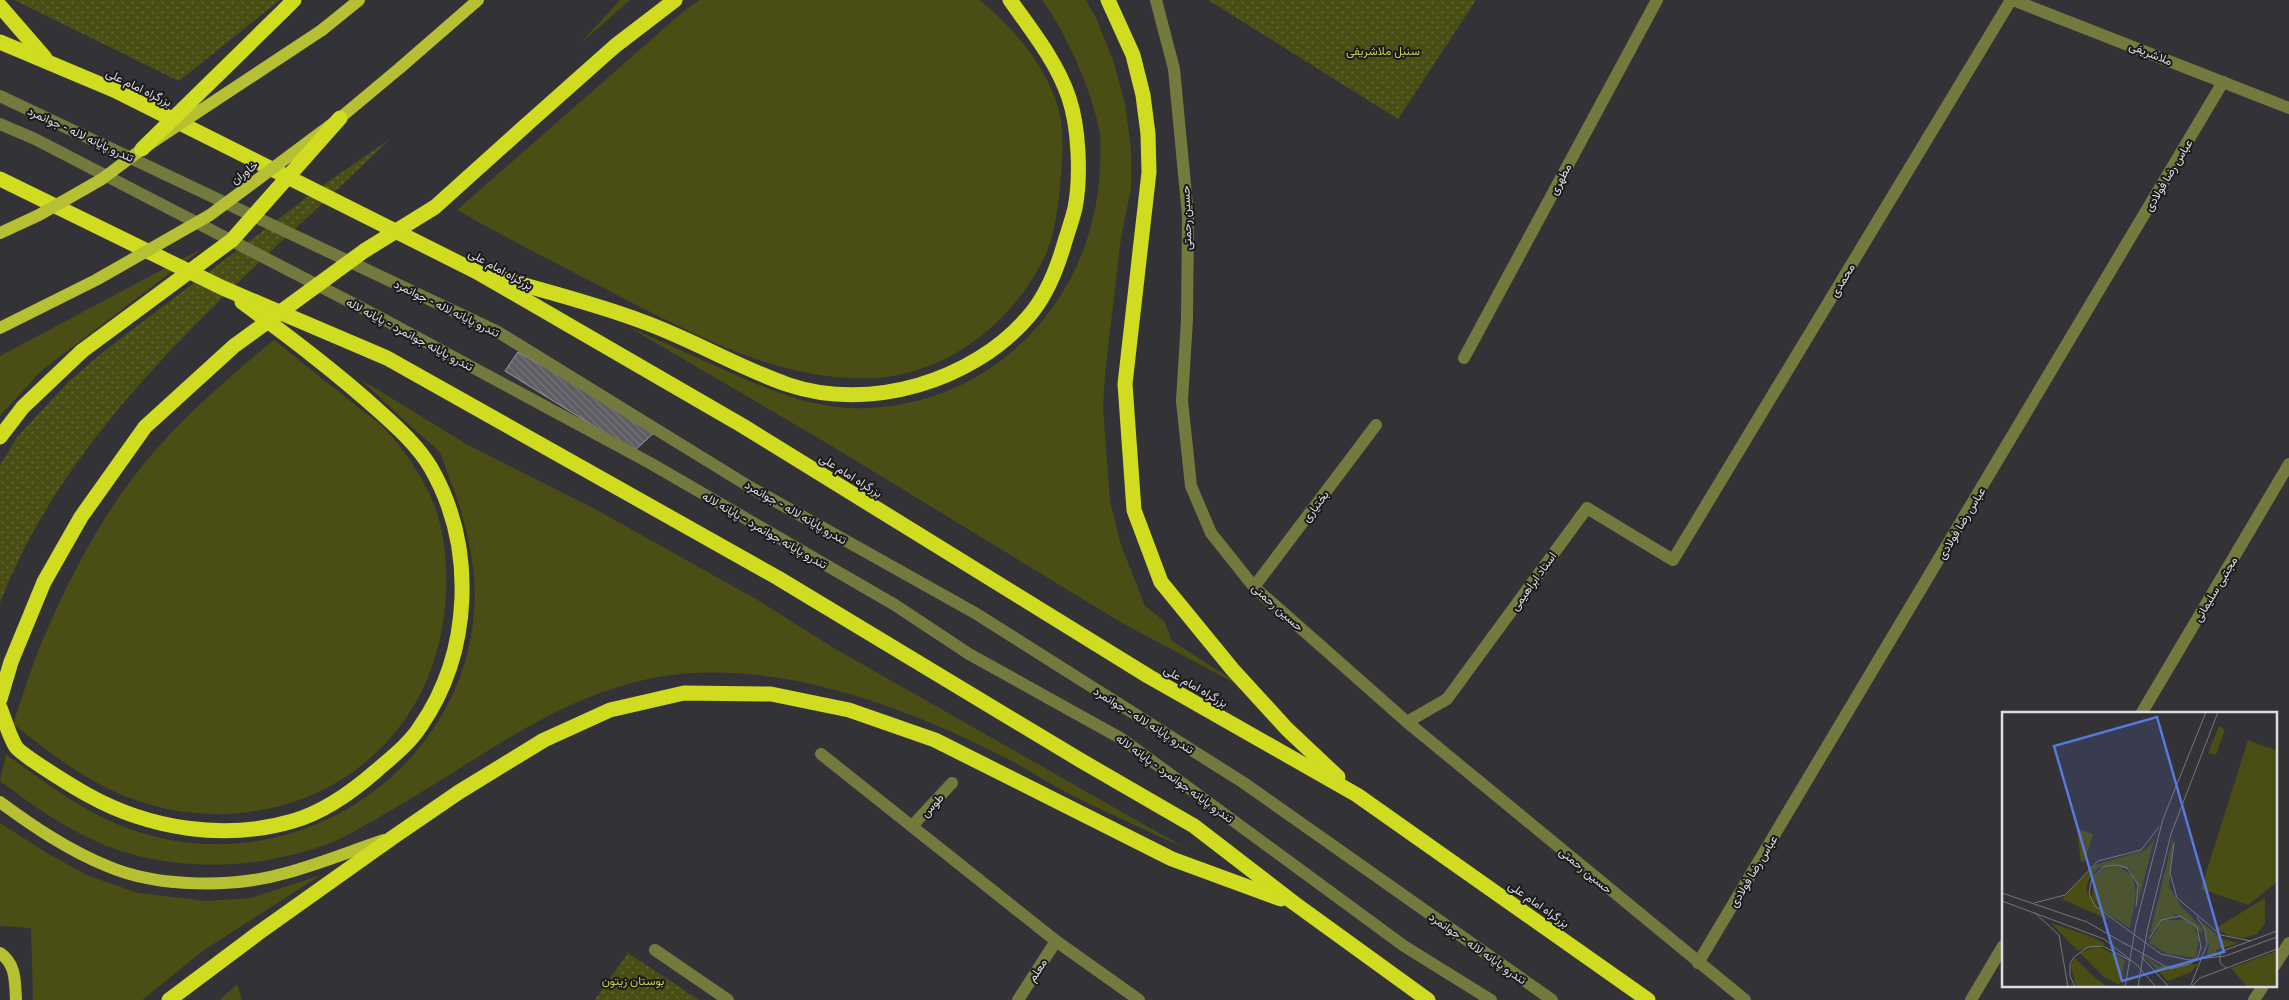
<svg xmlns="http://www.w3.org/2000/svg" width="2289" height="1000" font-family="'IBM Plex Sans',Vazirmatn,sans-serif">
<defs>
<pattern id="park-dots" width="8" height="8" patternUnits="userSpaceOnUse" patternTransform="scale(1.25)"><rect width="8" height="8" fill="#4a4e15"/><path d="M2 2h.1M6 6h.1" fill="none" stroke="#646737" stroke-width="1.8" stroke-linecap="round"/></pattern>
<pattern id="building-back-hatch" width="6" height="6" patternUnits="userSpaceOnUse" patternTransform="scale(1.25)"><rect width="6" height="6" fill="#5e5d63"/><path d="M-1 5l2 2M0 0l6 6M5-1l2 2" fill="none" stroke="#757479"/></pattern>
</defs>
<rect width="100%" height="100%" fill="#333237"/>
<g fill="#4a4e15">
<path d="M620,0H630L580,44Z"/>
<path d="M700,0H979C1011,24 1047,68 1058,107C1064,128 1063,154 1061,175C1059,202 1055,239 1041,264C1008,326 946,374 874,378C782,383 698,336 619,296C565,268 510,240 457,210L685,10Z"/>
<path d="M1042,0H1086L1096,18L1113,60L1125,104L1131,149V189L1121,238L1105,374L1103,408L1110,501L1121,545L1145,606L1164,621L1172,641L1250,691L1122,623L830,445L627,326C658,340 689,354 720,368C775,392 820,414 882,407C1001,395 1089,298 1099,181C1100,165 1102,145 1099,129C1092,91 1065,30 1042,0Z"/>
<path d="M203,248L42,370L0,416V356Z"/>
<path d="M274,340C300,361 326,382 352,402C363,412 377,420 387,431C402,447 416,468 426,487C449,528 450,590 441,634C412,779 262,849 127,797C84,780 49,752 13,724C24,692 34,658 48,628C76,563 113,497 160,445C195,406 234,373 274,340Z"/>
<path d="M360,379L468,445L595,509L761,602L832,647L1187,849C1146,830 1104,812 1064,791C1043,780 1023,766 1002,756C909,709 798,667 693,673C612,677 539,718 473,760C438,782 403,804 367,824C356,830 345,837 333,842C258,871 167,874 93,840C60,825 30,803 0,781L6,754C65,798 117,836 192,843C354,859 500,717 471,554C466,525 458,499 447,472C445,466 443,457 439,452C433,444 423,438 416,431C397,414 379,396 360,379Z"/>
<path d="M0,823L50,855L89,876L138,893L207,901L251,898L321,875L204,950L142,1000H33L31,928L0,926Z"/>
<path d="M237,984L242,1000H220Z"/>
</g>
<g fill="url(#park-dots)">
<path d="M14,0H280L179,81Z"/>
<path d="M1208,0H1476L1398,119Z"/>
<path d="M390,139C250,276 72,414 0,603V465L17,437L69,381L108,348L322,186Z"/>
<path d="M628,953L699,1000H595Z"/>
</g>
<path fill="url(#building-back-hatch)" stroke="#9f9ea5" d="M518,352L657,430L634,451L505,371Z"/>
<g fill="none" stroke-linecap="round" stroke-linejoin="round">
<g stroke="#747a3e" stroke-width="12">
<path d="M1156,0L1174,69L1188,216L1187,319L1182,401L1191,486L1211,533L1254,587L1407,722L1745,1000"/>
<path d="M2013,0L2289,108"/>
<path d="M0,96L498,332L750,487L975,613L1244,783L1552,1000"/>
<path d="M0,124L35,139L383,319L650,463L895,605L969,654L1122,739L1404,946L1491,1000"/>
<path d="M1464,358L1657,0"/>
<path d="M1254,587L1376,425"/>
<path d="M2141,714L2289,464"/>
<path d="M1407,722L1447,699L1587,508L1673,560L2011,0"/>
<path d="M821,754L1056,941L1139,1000"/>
<path d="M912,826L952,783"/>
<path d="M655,950L728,1000"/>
<path d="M1698,963L2223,82"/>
<path d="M2275,965L2289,943"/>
<path d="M1018,1000L1056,941"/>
<path d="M1971,1000L2003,946"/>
<path d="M2254,1000L2263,986"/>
</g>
<g stroke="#b6c032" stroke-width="12">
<path d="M322,30L359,0"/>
<path d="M401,67L478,0"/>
<path d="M0,802C34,827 68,850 107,866C158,888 234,888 286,873C319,864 351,851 384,840"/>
<path d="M0,953C16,964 15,981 16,1000"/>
</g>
<g stroke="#d0dc20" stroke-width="15">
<path d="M1108,0L1133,55L1143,95L1148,134L1149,172L1125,384L1134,510L1161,582L1233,670L1287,729L1338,777"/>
<path d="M0,6L45,58"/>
<path d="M284,10L294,0"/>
<path d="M0,42L114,90L477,272L743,426L1148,676L1357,795L1648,1000"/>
<path d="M525,126L615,46L675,0"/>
<path d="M0,179L223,288L387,358L778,578L1080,760L1194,826L1294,903L1428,1000"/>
<path d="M500,278C547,292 596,304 641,321C692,339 739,368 789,385C870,412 973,381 1028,317C1045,298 1056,271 1063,248C1067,234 1072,221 1075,208C1081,177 1079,128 1069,98C1057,62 1032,31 1010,0"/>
<path d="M0,437L23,407L82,351"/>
<path d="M0,708C5,720 9,736 16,747C23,756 75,788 88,795C149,829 225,841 293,821C324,812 352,792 376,771C391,758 409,744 420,727C472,652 476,547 431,468C418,446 398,428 379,411C336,372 289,337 242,302"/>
<path d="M169,1000L257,934L392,838L459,792L544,740L610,710L684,693L771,694L849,710L935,740L1172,859L1281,899"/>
</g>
<g stroke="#b6c032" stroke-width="12">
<path d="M0,233L39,215L102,179L142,149L322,30"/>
<path d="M0,328L96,280L210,215L340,118L401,67"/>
</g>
<g stroke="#d0dc20" stroke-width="15">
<path d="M142,149L284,10"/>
<path d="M82,351L232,240L340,118"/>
<path d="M0,699L11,662L44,582L81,517L145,427L234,346L364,251L435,207L525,126"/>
</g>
</g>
<g text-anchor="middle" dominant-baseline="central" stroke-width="4" stroke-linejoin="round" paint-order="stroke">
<g font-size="12" fill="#c5cf48" stroke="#1b1a1c">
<text x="1383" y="50">سنبل ملاشریفی</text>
<text x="633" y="980">بوستان زیتون</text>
</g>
<g font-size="12" fill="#dddcdf" stroke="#1b1a1c">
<text transform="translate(2151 53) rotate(22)">ملاشریفی</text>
<text transform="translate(139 87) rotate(26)">بزرگراه امام علی</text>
<text transform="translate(81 134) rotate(25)">تندرو پایانه لاله - جوانمرد</text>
<text transform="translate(244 172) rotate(-37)">خاوران</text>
<text transform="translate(2168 175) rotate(-59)">عباس رضا فولادی</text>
<text transform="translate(1560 179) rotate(-62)">مطهری</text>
<text transform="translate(1186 218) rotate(-92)">حسین رحمتی</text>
<text transform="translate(501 269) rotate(29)">بزرگراه امام علی</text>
<text transform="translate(1842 280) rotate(-59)">محمدی</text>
<text transform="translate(447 308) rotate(26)">تندرو پایانه لاله - جوانمرد</text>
<text transform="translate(410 334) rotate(28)">تندرو پایانه جوانمرد - پایانه لاله</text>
<text transform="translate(851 475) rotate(32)">بزرگراه امام علی</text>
<text transform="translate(1315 506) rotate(-53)">بختیاری</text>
<text transform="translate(796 512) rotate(30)">تندرو پایانه لاله - جوانمرد</text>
<text transform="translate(1961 523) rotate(-59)">عباس رضا فولادی</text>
<text transform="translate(765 530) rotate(30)">تندرو پایانه جوانمرد - پایانه لاله</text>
<text transform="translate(1533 581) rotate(-54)">استاد ابراهیمی</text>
<text transform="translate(2215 589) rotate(-59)">مجتبی سلیمانی</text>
<text transform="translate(1278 607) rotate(42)">حسین رحمتی</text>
<text transform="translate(1196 686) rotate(30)">بزرگراه امام علی</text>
<text transform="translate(1144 720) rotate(32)">تندرو پایانه لاله - جوانمرد</text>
<text transform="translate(1175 778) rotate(36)">تندرو پایانه جوانمرد - پایانه لاله</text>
<text transform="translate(932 805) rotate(-47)">طوس</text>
<text transform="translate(1586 870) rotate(40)">حسین رحمتی</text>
<text transform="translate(1753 871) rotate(-59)">عباس رضا فولادی</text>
<text transform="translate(1539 904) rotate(35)">بزرگراه امام علی</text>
<text transform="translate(1478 948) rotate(35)">تندرو پایانه لاله - جوانمرد</text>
<text transform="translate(1037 970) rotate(-57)">معلم</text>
</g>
</g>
<g transform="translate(2002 712)">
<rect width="275" height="275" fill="#333237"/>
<path d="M154,121L135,195L137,177L127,156H96L86,169L84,179L107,208L60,187L93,153L143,138L151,130ZM172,122L167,175L179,194L200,216L202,238L200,222L174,202L148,221ZM116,154L131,164L134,183L128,216L101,199L90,185L92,166L104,155ZM263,186V211L255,222L242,226L227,224L214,216ZM161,208H185L197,224L194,246L166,242L147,231ZM200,210L220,227L237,231L214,238L215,243L204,245L207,234ZM49,211L85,223L104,232L76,239ZM139,241L156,254L196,252L189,260L166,269ZM73,246L93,266L106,275H74L69,254Z" fill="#4a4e15"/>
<path d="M217,14L223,18L214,43L206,41ZM246,28L275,39V170L246,193L199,177ZM75,117L91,122L83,148L79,151ZM96,234L123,248L118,273L102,265L78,241ZM275,239V275H245L229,256Z" fill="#4a4e15"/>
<path fill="none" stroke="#77767a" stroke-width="1" d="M172,131L168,161L175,186L219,223L249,229M0,181L85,210L125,233M0,189L102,227L135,253L154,275M32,191L63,183L96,149L139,138L157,115M134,195L136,172L125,156L116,153L103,154L90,166L87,181L93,194L159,242L187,248L223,244M32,200L57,223L66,275M122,231L168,257L188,252L196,245L199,235L195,215L178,204L159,208L147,227M139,244L167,275M223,244L275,225M224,256L218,251V240L275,219M189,273L205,232L203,218L195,205M73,275L68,264V252L72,245L86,235L101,234L129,249M123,275L134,212L161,107L204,0M136,275L145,219L169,122L216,0M189,275L198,266L275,237"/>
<path fill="#5779da" fill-opacity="0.15" stroke="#5779da" stroke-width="2.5" d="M155,5L222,240L120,269L52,34Z"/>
<rect width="275" height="275" fill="none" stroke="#dddcdf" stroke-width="2.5"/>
</g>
</svg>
